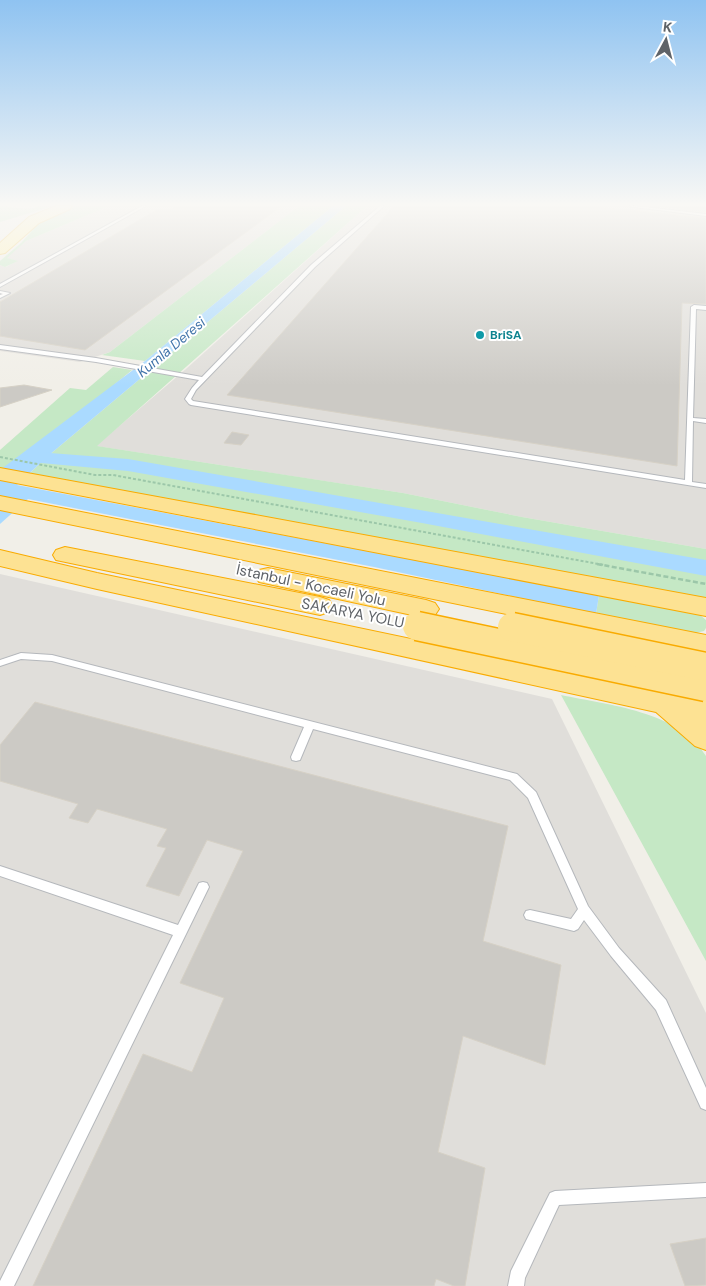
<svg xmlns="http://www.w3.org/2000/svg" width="706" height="1286" font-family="'DM Sans',sans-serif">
<rect width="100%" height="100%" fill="#f1efe8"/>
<g fill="#e0deda">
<path d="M109,206H299L110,352L80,362L0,351V265L6,267L17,261L6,258L26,241Z"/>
<path d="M367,206H706V549L522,517L403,493L96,446L186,369Z"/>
<path d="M0,574L552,699L706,1013V1286H0Z"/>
</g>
<g fill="#c5e8c5">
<path d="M0,206L29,209L40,206H53L0,222Z"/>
<path d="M75,206H109L26,241L7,258L18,261L5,267L0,265V261L21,243L39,223Z"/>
<path d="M299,206H333L145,361L102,355L110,352Z"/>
<path d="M346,206H367L97,446L403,493L522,517L706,549V601L30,473L48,456Z"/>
<path d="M113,367L132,370L103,394L3,469L0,468V450L70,388L86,390Z"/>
<path d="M599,595L700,615L706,620V628L704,631L696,633L596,614Z"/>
<path d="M561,695C608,705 679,711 706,756V961Z"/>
</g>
<path fill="#aadaff" d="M333,206H346L48,456L17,485L599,595L596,614L374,567L28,499L0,524V470L145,361Z"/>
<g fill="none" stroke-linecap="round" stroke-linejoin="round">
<path fill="#aadaff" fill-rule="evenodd" d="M37,452L128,459L706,560V576L422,523L128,471L30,462L26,458L30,454Z"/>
</g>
<g fill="#cccac5" stroke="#d6d1c6">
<path d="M176,206H282L85,350L0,336V302L158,209L169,210Z"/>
<path d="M394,206H590L706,218V304L682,303L677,466L227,395Z"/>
<path d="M661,206H706V212L661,207Z"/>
<path d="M24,385L52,390L0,407V388Z"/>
<path d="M232,432L249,435L241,445L224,443Z"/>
<path d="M35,702L508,826L483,941L561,965L545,1065L463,1036L438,1152L485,1168L465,1286H454L436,1279L434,1286H33L143,1054L192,1072L224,998L180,983L243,851L207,840L179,896L146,886L166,848L157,846L167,829L97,809L88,823L69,818L78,804L0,781V745Z"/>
<path d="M706,1238V1285L685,1286L670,1244Z"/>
</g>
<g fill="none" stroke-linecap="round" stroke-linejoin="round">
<defs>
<g id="lane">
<path d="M142,206H146L0,287V284Z"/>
<path d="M380,206H384L315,267L196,390L191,399L193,401L685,480L691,307L694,305L706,306V310L696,309L693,418L706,419V423L693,421L692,482L706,484V488L191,405L189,404L185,399L192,388L199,380L96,362L0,349V345L96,358L202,377L311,265Z"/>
<path d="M626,206H636L706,214V216Z"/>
<path d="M0,291L10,293L0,298V295L3,294L0,293Z"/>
<path d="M21,653L52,655L517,774L536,792L588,906L619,948L666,1000L706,1088V1110L701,1108L656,1010L611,956L584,920L578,929L574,931L526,919L524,915L526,911L530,910L571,919L578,909L528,798L510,780L313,729L300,760L296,761L292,760L291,757L304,727L52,661L21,659L0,666V660Z"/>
<path d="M0,866L178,925L199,883L203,882L207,883L209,887L14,1286H0V1281L173,935L0,876Z"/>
<path d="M706,1183V1197L559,1205L525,1278L524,1286H508L511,1271L550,1193L555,1191Z"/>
</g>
<path id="primary" d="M56,206H72L70,209L39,223L5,253L0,254V243L29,217Z"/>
<g id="highway">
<path d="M0,468L706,598V616L0,480Z"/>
<path d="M0,496L706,635V655L0,510Z"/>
<path d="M65,547L320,597L329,600L333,606L329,612L320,615L56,560L53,555L56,550Z"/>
<path d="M0,550L97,573L706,701V750L695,746L656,712L97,589L0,566Z"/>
<path d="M268,568L426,600L435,603L439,609L435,615L426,618L259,582L255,576L259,570Z"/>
</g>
</defs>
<use href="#lane" stroke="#b5b8bc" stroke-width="2"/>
<use href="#primary" stroke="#f2c960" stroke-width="2"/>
<use href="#highway" stroke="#f9ab00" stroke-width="2"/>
<path stroke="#9cc7a9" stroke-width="2" stroke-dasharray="3 2" stroke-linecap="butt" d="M0,457L95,475H113L604,565"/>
<path stroke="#9cc7a9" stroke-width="2.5" stroke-dasharray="5 2.5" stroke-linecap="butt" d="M597,564L706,584"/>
<use href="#lane" fill="#fff" fill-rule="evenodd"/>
<use href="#primary" fill="#fff2af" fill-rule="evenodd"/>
<use href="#highway" fill="#fde293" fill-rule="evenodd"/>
<defs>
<g id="highway-bridge">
<path d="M417,626L706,687"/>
<path d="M512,627L706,667"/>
</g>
</defs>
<use href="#highway-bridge" stroke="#f9ab00" stroke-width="31" stroke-linecap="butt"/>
<use href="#highway-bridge" stroke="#fde293" stroke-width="28"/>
</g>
<linearGradient id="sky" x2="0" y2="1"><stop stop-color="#8fc3f1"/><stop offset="0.53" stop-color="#f9f8f5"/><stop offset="1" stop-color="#f9f8f5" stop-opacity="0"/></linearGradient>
<rect width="706" height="386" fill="url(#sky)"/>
<circle fill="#0f9aa8" stroke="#fff" stroke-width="2" cx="480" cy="335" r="5"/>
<g text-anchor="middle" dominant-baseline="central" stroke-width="4" stroke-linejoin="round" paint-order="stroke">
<g font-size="12" font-weight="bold" fill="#0d838f" stroke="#fff" text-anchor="start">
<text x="490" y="335">BriSA</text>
</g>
<g font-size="14" font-style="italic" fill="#4174aa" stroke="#fff">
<text transform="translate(171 347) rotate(-40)">Kumla Deresi</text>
</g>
<g font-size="15" fill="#5f6368" stroke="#fff">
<text transform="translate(311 585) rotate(12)">İstanbul - Kocaeli Yolu</text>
<text transform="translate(353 613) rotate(11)">SAKARYA YOLU</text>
</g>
</g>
<g transform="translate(666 40) rotate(7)" stroke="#ffffff" stroke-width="4" paint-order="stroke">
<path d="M0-4L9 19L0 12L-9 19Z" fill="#5f6368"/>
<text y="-8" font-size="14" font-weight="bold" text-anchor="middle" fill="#5f6368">K</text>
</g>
</svg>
